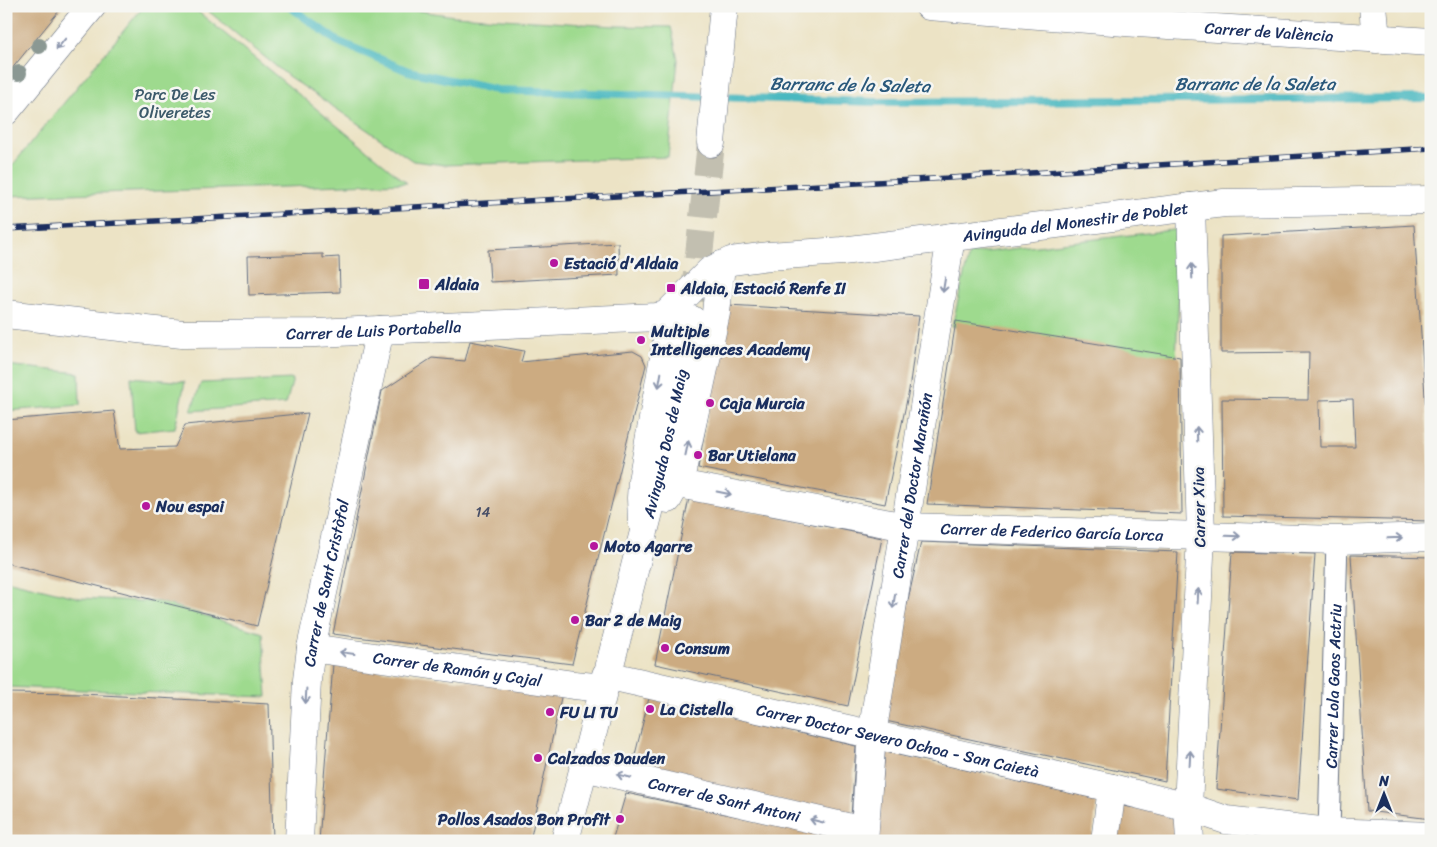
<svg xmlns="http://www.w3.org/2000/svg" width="1437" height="847" font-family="Sriracha,sans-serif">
<rect width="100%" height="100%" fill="#f6f6f2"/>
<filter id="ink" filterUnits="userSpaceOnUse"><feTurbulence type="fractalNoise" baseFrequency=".02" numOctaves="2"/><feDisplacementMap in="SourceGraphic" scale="10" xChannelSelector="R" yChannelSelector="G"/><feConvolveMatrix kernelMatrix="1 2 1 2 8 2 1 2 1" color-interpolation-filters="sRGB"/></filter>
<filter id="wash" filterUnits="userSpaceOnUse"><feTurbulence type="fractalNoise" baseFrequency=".0096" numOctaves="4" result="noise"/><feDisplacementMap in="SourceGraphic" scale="20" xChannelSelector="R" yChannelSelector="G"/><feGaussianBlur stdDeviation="1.12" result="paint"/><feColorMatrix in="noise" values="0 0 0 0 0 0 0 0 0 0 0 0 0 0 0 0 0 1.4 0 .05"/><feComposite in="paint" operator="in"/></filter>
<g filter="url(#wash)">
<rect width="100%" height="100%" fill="#ece3c5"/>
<g fill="#9eda8e" stroke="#5c8476">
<path d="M144,6H191L407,183L6,196V173Z"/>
<path d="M202,6H387L454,16L615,26L671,27L678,60L668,157L445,165L413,161L288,76Z"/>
<path d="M1181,229L1176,363L952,326L969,254Z"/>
<path d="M6,365L79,373L80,405L6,411Z"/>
<path d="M131,377L185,382L175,428L135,432Z"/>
<path d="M293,379L286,404L191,411L201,383Z"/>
<path d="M6,580L80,598L160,602L263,633L267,697L6,687Z"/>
</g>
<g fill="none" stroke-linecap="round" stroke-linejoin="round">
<path stroke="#49b8c0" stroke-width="8" d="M289,6L337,41L408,71L497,90L876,102L1431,98"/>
</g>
<g id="blocks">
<g fill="#ccab81" fill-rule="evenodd">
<path d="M6,6H63L6,76Z"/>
<path d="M1414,225L1431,489V521L1223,516L1222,399L1308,400L1309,352L1221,353V236ZM1353,399L1355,447H1320L1319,400Z"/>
<path d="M618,243L619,275L490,282L488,250Z"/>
<path d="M323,254V258L339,257L340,292L249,295L248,256Z"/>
<path d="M728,305L919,316L909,390L885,504L698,468Z"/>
<path d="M956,321L1180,357L1182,514L927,504Z"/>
<path d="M470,341L524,351L521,362L633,351L642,356L646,365L572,664L333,634L382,391L432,358L465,361Z"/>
<path d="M114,411L120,449L175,447L185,425L308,413L257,626L6,563V420Z"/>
<path d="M689,498L882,538L848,706L655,664Z"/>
<path d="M921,542L1178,552L1165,781L881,720Z"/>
<path d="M1232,552L1315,554L1298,800L1216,789Z"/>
<path d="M1351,555L1431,557V819L1367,811Z"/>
<path d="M333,664L562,693L530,841H319Z"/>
<path d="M6,693L83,694L269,704L273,841H6Z"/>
<path d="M649,698L856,746L851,816L632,767Z"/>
<path d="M885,752L1097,799L1092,841H877Z"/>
<path d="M626,793L849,840V841H612Z"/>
<path d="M1116,805L1180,815L1181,841H1111Z"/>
</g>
</g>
</g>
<g filter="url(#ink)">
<use href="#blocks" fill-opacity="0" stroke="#646e82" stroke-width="1"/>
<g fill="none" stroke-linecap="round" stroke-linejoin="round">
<path stroke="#c2bfb0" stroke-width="28" stroke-dasharray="28 14" stroke-linecap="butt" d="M694,301L711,143"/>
<defs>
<g id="pedestrian">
<path id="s1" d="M1329,832L1337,540"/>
</g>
<g id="minor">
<path id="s2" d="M929,6L1138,23L1431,42"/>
<path d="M1373,6L1376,39"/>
<path d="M6,111L92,6"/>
<path id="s3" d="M6,314L182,334L316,333L657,317L666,315L710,271L731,261L769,256L842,251L1224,203L1431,200"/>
<path id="s4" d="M676,486L684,485L906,527L1337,540L1431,537"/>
<path d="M668,499L681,475L716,313L721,265"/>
<path d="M642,522L641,498L642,481L667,340L666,315"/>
<path id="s5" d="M311,648L574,685L604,688"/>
<path id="s6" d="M606,675L1112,788L1188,807L1226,820L1329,832L1431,836"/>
<path id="s7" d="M584,767L864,831"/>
<path id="s8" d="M299,841L307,680L311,648L380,330"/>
<path id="s9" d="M864,841L872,735L951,237"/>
<path d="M1105,841L1112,788"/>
<path d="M1190,841L1188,807L1201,535L1191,207"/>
</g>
<g id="tertiary">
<path d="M711,143L724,6"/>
<path id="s10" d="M565,841L661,465L692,320"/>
</g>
</defs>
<use href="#pedestrian" stroke="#646e82" stroke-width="23"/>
<use href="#minor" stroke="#646e82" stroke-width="29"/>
<use href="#tertiary" stroke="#646e82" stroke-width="29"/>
<use href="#pedestrian" stroke="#fff" stroke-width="21"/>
<use href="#minor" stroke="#fff" stroke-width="28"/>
<use href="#tertiary" stroke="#fff" stroke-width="28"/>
<defs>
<path id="rail" d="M6,229L950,178L1431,148"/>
</defs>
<use href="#rail" stroke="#1b2f5e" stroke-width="5.5"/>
<use href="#rail" stroke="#f6f6f2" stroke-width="4" stroke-dasharray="11" stroke-linecap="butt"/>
</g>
<g fill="#8b9893">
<circle cx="39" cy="46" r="8"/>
<circle cx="19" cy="73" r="8"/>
</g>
<defs><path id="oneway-shaft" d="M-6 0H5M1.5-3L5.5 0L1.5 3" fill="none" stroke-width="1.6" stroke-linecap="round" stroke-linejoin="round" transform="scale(1.25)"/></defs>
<g stroke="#8d97ae">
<use href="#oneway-shaft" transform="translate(61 44) rotate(129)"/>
<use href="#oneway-shaft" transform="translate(1192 271) rotate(-92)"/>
<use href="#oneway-shaft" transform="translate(944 285) rotate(99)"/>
<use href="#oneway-shaft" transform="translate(660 380) rotate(100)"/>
<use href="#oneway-shaft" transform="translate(1197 434) rotate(-92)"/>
<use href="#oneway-shaft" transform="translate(687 448) rotate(-78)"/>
<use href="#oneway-shaft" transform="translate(724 493) rotate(11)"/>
<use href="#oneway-shaft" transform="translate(1233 536) rotate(2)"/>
<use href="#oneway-shaft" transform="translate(1395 538) rotate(-2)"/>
<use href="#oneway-shaft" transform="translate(1198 596) rotate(-87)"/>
<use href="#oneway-shaft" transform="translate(894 601) rotate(99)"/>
<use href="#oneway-shaft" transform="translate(347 653) rotate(-172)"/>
<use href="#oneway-shaft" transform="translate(306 696) rotate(93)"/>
<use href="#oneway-shaft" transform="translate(1190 758) rotate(-87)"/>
<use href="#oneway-shaft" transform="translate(624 776) rotate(-167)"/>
<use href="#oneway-shaft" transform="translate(817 821) rotate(-167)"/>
</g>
</g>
<g fill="#b5179e" stroke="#f6f6f2" stroke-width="2">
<circle cx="554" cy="263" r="5"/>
<rect x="418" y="278" width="12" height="12" rx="2.5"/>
<rect x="666" y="283" width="10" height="10" rx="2.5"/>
<circle cx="641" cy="340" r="5"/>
<circle cx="710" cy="403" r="5"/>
<circle cx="698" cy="455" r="5"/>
<circle cx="146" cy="506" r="5"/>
<circle cx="594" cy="546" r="5"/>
<circle cx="575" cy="620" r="5"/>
<circle cx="665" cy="648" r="5"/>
<circle cx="650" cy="709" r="5"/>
<circle cx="550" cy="712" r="5"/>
<circle cx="538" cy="758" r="5"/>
<circle cx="620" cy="819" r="5"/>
</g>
<g text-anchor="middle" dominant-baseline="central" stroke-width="5" stroke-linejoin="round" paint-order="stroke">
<g font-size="14" fill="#474e67">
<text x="483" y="512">14</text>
</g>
<g font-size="16" fill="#1b2f5e" stroke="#f6f6f2">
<text stroke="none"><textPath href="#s2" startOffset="341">Carrer de València</textPath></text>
<text stroke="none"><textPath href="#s3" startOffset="1094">Avinguda del Monestir de Poblet</textPath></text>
<text stroke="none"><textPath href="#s3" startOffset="369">Carrer de Luis Portabella</textPath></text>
<text stroke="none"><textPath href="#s10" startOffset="410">Avinguda Dos de Maig</textPath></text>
<text stroke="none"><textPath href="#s9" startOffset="359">Carrer del Doctor Marañón</textPath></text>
<text transform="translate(1199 507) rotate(-91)">Carrer Xiva</text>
<text stroke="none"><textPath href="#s4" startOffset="380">Carrer de Federico García Lorca</textPath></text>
<text stroke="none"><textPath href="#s8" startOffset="260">Carrer de Sant Cristòfol</textPath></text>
<text stroke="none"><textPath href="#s5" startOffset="148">Carrer de Ramón y Cajal</textPath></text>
<text stroke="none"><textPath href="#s1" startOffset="146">Carrer Lola Gaos Actriu</textPath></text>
<text stroke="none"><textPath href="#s6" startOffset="299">Carrer Doctor Severo Ochoa - San Caietà</textPath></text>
<text stroke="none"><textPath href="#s7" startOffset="144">Carrer de Sant Antoni</textPath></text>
</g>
<g font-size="16" fill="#3c5a6a" stroke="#f6f6f2">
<text x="175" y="94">Parc De Les<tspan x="175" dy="18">Oliveretes</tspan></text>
</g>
<g font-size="16" font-weight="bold" fill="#1b2f5e" stroke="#f6f6f2" text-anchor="start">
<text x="564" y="263">Estació d'Aldaia</text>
<text x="435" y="284">Aldaia</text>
<text x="681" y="288">Aldaia, Estació Renfe II</text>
<text x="651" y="331">Multiple<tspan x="651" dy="18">Intelligences Academy</tspan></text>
<text x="720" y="403">Caja Murcia</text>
<text x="708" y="455">Bar Utielana</text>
<text x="156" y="506">Nou espai</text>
<text x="604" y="546">Moto Agarre</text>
<text x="585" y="620">Bar 2 de Maig</text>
<text x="675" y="648">Consum</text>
<text x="660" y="709">La Cistella</text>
<text x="560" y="712">FU LI TU</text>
<text x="548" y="758">Calzados Dauden</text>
<text x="610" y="819" text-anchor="end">Pollos Asados Bon Profit</text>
</g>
<g font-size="18" font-style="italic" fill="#29587b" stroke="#f6f6f2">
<text x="1255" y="84">Barranc de la Saleta</text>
<text transform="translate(850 85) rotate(1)">Barranc de la Saleta</text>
</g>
</g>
<rect width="1437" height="847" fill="none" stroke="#f6f6f2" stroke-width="25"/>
<g transform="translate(1384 794)" stroke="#f6f6f2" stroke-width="4" paint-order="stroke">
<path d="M0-4L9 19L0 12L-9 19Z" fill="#1b2f5e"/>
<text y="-8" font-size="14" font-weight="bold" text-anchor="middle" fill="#1b2f5e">N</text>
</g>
</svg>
